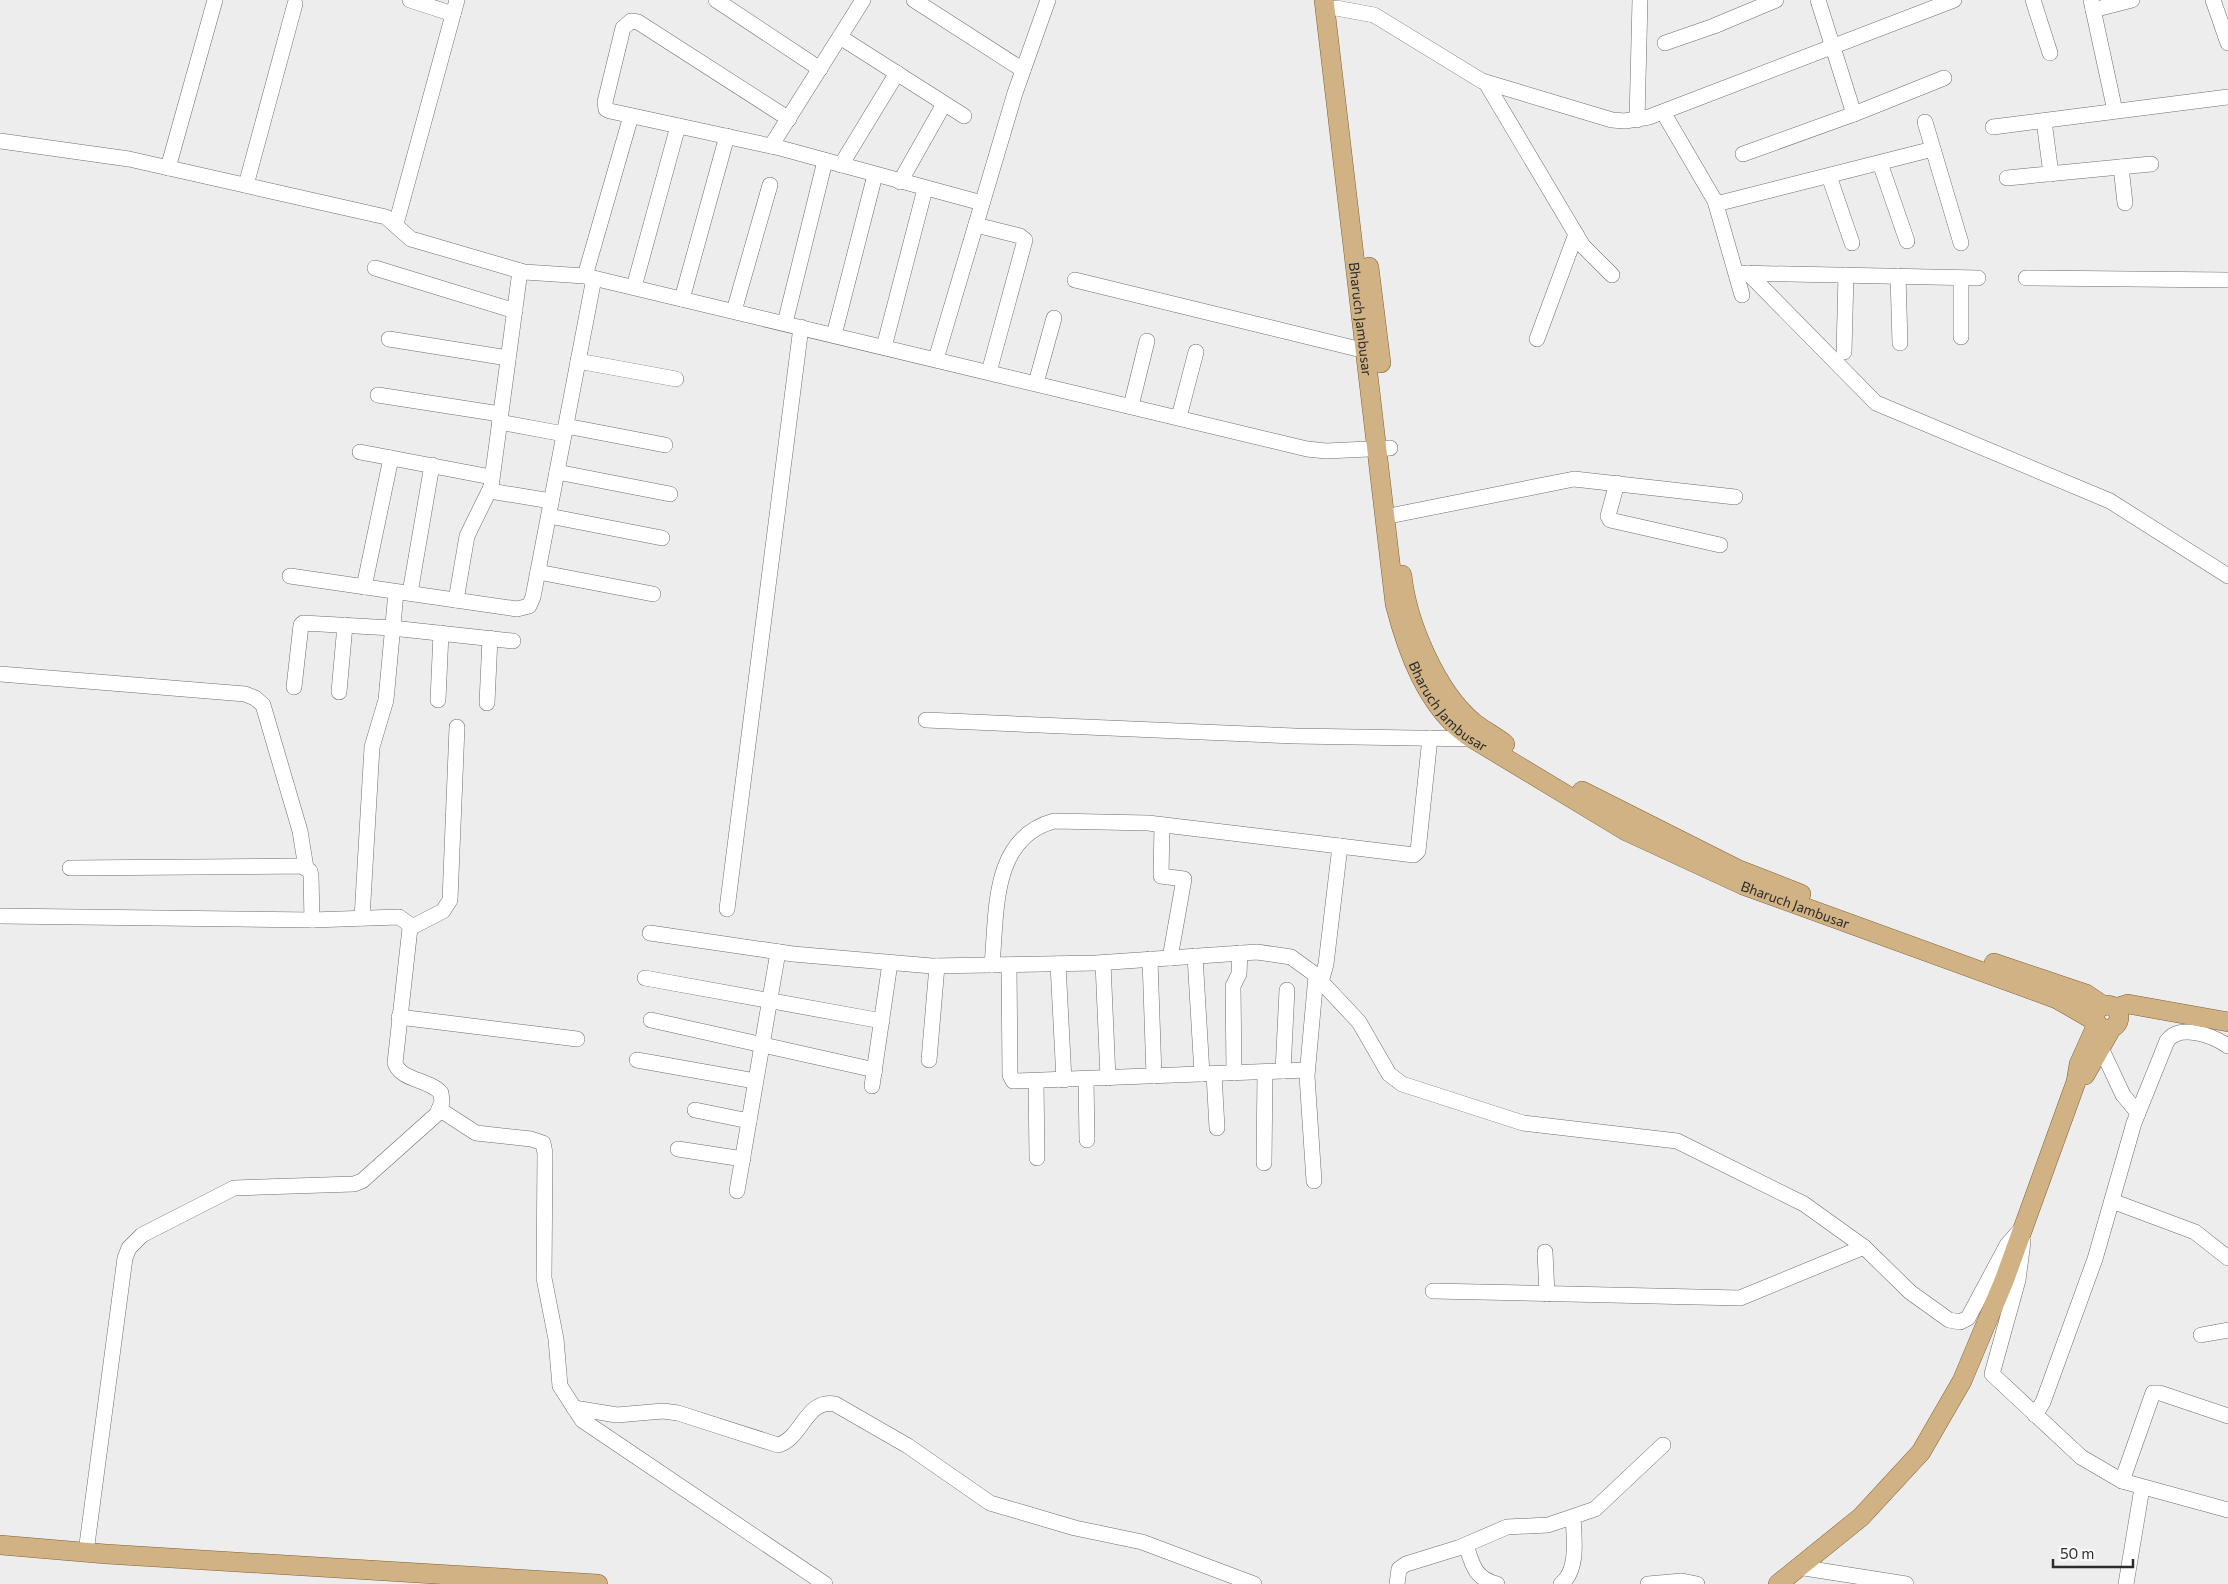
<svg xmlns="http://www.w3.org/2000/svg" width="2228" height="1584" font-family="Commissioner,sans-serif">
<rect width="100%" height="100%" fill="#ededee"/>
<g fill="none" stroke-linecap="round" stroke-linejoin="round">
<defs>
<g id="minor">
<path d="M410,0L453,14"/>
<path d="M716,0L820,69"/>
<path d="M914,0L1023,70"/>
<path d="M1818,0L1854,114"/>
<path d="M2033,0L2050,53"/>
<path d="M2091,0L2115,111"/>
<path d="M2213,0L2228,43"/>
<path d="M1336,8L1374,15L1482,81L1612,120L1625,121L1649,117L1954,0"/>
<path d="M2093,10L2132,0"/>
<path d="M840,37L964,116"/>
<path d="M1665,43L1714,26L1776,0"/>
<path d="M1486,83L1583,246L1612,275"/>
<path d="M1663,112L1715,201L1742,295"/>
<path d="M789,119L638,22L631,21L623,28L605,102L606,109L610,111L780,148L982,203"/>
<path d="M1637,120L1640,0"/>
<path d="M2044,121L2051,174"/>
<path d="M1925,122L1961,243"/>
<path d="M1993,127L2228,97"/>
<path d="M0,141L129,159L386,217L411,239L524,272L585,276L1307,449L1326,451L1390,448"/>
<path d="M771,146L863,0"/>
<path d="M1743,154L1854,114L1944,78"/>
<path d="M1880,163L1907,241"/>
<path d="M841,165L897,73"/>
<path d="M2121,167L2125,203"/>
<path d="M168,168L215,0"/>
<path d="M1829,176L1852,243"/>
<path d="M2007,178L2151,164"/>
<path d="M900,182L944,104"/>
<path d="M246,185L295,4"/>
<path d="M1716,204L1933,149"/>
<path d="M396,224L457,0"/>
<path d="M976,225L1020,236L1025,240L989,372"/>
<path d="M375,268L515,311"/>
<path d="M520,271L491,487L496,492L551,501"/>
<path d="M1736,273L1978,278"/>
<path d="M1748,273L1876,403L2110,501L2228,576"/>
<path d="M585,276L631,116"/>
<path d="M1898,276L1900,343"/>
<path d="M1961,278V337"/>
<path d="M2026,278L2228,280"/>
<path d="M1075,280L1366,351"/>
<path d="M634,287L678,126"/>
<path d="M682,299L727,136"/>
<path d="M734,311L770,185"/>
<path d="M785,323L825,161"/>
<path d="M834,335L875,175"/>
<path d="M389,339L508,358"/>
<path d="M1537,339L1576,234"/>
<path d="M884,347L925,189"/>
<path d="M1844,352L1846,275"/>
<path d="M936,359L1015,93L1048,0"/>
<path d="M578,361L676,379"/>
<path d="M1036,383L1054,318"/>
<path d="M378,395L500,414"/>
<path d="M1131,406L1147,341"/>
<path d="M1179,417L1196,352"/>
<path d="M499,422L564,434"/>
<path d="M566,426L665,445"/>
<path d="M360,452L491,477"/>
<path d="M557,472L670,494"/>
<path d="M1617,483L1608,516L1610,520L1720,545"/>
<path d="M549,516L662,538"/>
<path d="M1384,517L1574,479L1735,497"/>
<path d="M538,572L653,594"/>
<path d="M290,576L517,609L529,606L533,597L594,278"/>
<path d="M364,587L391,458"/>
<path d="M410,593L432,465"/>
<path d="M456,600L467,536L491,487"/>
<path d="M0,674L245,694L255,698L263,705L300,831L306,868"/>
<path d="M294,687L301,625L303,623L392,628L513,641"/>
<path d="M339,692L345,625"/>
<path d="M438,700L441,633"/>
<path d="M487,703L490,638"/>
<path d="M926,720L1295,736L1475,739"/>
<path d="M1162,825L1161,876L1184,879L1170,958"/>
<path d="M70,868L301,866L310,871L311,876L312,920"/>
<path d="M727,909L801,327"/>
<path d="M0,916L312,920L399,917L409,924L410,928L395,1063C401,1081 429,1079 441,1093L442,1102L437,1114L362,1181L354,1184L234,1188L142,1235L129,1248L125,1258L86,1552"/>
<path d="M362,918L372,747L386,700L396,592"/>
<path d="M410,928L443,911L450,900L457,727"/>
<path d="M650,933L793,954L932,966L1096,963L1257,952L1291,957L1313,973L1359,1022L1389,1074L1402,1084L1523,1123L1677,1141L1804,1204L1864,1247L1910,1292L1949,1320L1960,1322L1968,1318L2007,1245L2021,1229"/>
<path d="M1195,956L1202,1074"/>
<path d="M1150,959L1154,1076"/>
<path d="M1103,963L1108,1078"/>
<path d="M1058,964L1064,1080"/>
<path d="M992,965C997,912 991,838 1054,821L1148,823L1414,855L1418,851L1430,738"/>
<path d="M1009,965L1010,1075L1013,1081L1307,1070"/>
<path d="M645,978L882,1021"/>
<path d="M1321,982L1326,964L1340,846"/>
<path d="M399,1017L577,1039"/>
<path d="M651,1020L875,1070"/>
<path d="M2101,1048L2123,1095L2138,1113"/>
<path d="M637,1060L755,1081"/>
<path d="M929,1060L937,966"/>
<path d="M1283,1071L1287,990"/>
<path d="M1234,1073L1233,986L1239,974L1240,953"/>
<path d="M1214,1074L1217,1128"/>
<path d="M1086,1079L1087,1140"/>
<path d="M1036,1081L1037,1158"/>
<path d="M872,1086L890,963"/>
<path d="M439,1109L476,1133L531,1139L543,1143L545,1153L544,1278L556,1339L560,1386L582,1420L825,1584"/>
<path d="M695,1110L749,1121"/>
<path d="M678,1149L743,1159"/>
<path d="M1264,1163L1265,1072"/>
<path d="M1314,1181L1307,1076L1316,976"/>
<path d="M737,1191L778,952"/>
<path d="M2112,1201L2195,1232L2228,1258"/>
<path d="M2023,1242L2018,1280L1992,1374L2081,1457L2122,1481L2228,1510"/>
<path d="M1545,1252L1547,1294"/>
<path d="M1433,1291L1740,1298L1864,1247"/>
<path d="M2201,1335L2228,1330"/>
<path d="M574,1408L617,1415L663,1411L678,1413L778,1445C802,1439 806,1398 835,1404L908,1446L990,1503L1075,1528L1142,1542L1254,1584"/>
<path d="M2035,1415L2043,1402L2095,1259L2134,1123L2167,1041C2180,1023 2213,1036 2228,1046"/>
<path d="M2122,1481L2153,1393H2160L2228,1416"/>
<path d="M1466,1545C1472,1564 1475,1579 1497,1584"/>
<path d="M1798,1567L1906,1584"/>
<path d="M1397,1584L1399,1569L1406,1564L1458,1548L1507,1527L1548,1525L1595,1509L1663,1445"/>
<path d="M1561,1584C1579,1570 1574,1537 1573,1517"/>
<path d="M1648,1584L1682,1581L1697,1584"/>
<path d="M2126,1584L2142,1488"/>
</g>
<g id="major">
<path id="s1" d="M1324,0L1395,604C1407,651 1427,706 1467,735L1626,831L1743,885L2057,999L2095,1021"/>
<path d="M1369,267L1381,363"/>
<path d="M1402,575C1407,622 1436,691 1473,722C1483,730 1495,736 1505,744"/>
<path d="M1582,791L1737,869L1801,894"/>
<path d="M1994,963L2086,994L2104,1006"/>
<circle cx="2107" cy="1017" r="12"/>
<path d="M2115,1008L2128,1004L2228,1022"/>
<path d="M2085,1075L2111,1029"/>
<path d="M0,1545L106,1554L598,1584"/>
<path d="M1778,1584L1861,1517L1921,1452L1962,1381L2004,1281L2076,1082L2079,1064L2097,1024"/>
</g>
</defs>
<use href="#minor" stroke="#6e6e6f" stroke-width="16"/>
<use href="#major" stroke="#826131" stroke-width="20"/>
<use href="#minor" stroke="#fff" stroke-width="15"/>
<use href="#major" stroke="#d0b285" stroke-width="19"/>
</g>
<g text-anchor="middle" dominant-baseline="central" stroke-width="4.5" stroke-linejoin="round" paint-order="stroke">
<g font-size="14" fill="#2b2b2c" stroke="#fafafc">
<text stroke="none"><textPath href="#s1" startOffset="321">Bharuch Jambusar</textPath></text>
<text stroke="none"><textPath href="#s1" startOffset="726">Bharuch Jambusar</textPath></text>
<text stroke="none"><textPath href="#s1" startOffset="1131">Bharuch Jambusar</textPath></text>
</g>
</g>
<path d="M2053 1559v8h80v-8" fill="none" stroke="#2b2b2c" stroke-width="2.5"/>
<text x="2060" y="1559" font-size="15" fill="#2b2b2c" stroke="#fafafc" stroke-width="4" paint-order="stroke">50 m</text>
</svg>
